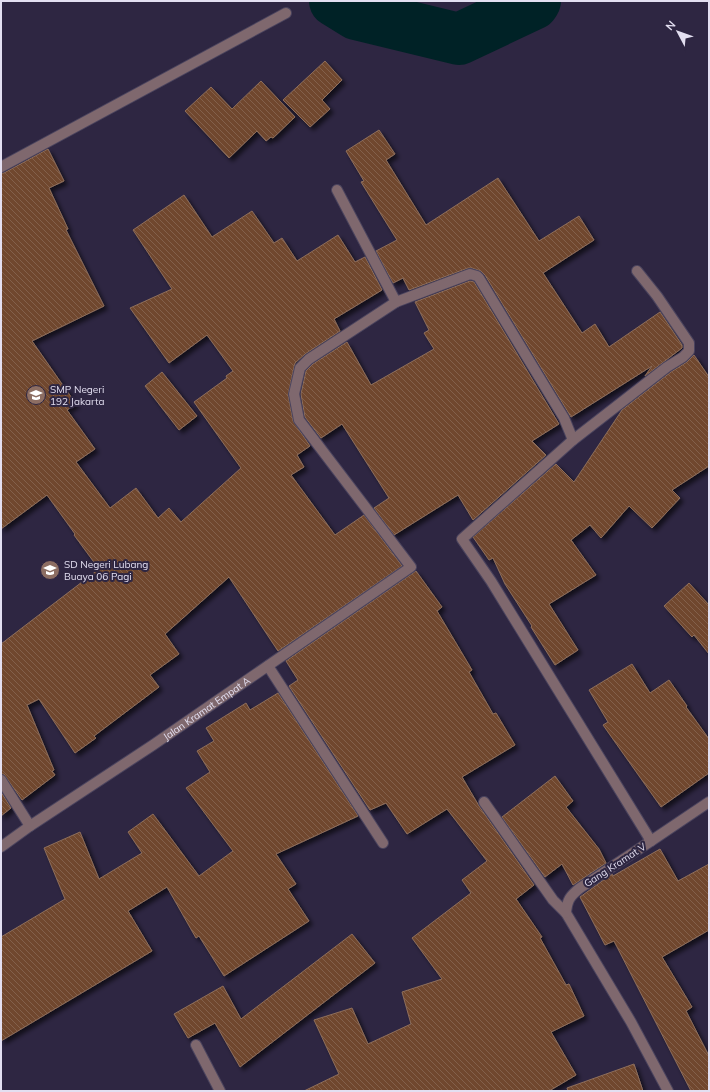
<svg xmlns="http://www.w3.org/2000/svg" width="710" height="1092" font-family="Mulish,sans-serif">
<defs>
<pattern id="building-back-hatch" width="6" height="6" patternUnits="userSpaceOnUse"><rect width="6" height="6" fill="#6f472d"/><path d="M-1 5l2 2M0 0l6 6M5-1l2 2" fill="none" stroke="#83614c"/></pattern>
<filter id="shadow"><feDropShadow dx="3.5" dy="3.5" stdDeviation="2" flood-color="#0009"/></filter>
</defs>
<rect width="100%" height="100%" fill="#2e2642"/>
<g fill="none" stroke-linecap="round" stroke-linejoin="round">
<path stroke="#002226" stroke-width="52" d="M335,1L356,14L459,39L533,4L535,1"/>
</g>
<g fill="url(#building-back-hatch)" stroke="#8e6e5b" filter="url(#shadow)">
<path d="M325,61L342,80L322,100L330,109L310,127L283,100Z"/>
<path d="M261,81L295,117L273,138L271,137L266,141L257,131L229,158L185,111L211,87L232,109Z"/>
<path d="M379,130L395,154L386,160L426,225L498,178L539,241L579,216L594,240L543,273L582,333L595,324L609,347L660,312L682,345V348L645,376L652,366L571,417L485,275L481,271L472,268H468L409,290L403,278L393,283L376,251L397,240L361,182L364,181L346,151Z"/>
<path d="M48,149L64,181L49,188L68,229L66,230L104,306L32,341L76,404L67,410L95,449L76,462L110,508L136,488L158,518L169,508L181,522L241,468L194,402L227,378L226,376L233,371L207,335L169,363L130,308L172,289L133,230L184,195L212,237L252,211L274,243L282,238L297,261L338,235L355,262L365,257L382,290L334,319L340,331L305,354L295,363L294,367L288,395L293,421L310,446L297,455L304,467L291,475L335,535L364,515L402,566L278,651L229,577L165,634L179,654L150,675L159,687L94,736L96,738L75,753L39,699L27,705L54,770L52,771L55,775L22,800L6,777L4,774H1V644L99,569L74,535L75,534L47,495L1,529V173H4Z"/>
<path d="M470,281L474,282L559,424L532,441L546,455L473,520L458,495L394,535L374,508L389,498L342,424L321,438L305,417L301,394L306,371L313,364L347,342L371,385L434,349L424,333L429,330L415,302Z"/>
<path d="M694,355L709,377V466L672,490L680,498L652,528L629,506L601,538L590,525L571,540L596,575L549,604L578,650L555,665L531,627L532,626L505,584L493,558L489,560L473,537L556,464L574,482L622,410L671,372L687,362Z"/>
<path d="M162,372L197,416L179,430L145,386Z"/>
<path d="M416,571L442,607L437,611L472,670L469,672L493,714L496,713L515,745L462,777L479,806L534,885L516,899L542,937L540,938L566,985L569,984L584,1016L551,1032L576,1075L549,1091H304L339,1074L314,1020L352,1008L368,1044L411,1024L402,992L442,979L412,938L471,893L462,880L487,861L447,809L407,834L386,803L370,810L289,686L298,680L286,661Z"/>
<path d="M689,583L709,605V654L694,635L692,637L664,606Z"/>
<path d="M632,664L650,693L669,680L687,706L686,707L709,739V773L661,807L603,725L608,722L589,690Z"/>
<path d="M278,693L358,816L276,854L296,884L288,889L309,921L224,976L199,936L196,938L167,887L128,911L152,951L1,1041V937L65,899L44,848L80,832L99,879L142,853L128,832L153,814L199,876L233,851L186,788L210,772L197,751L214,741L206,728L246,703L250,710Z"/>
<path d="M555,776L573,801L566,807L599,849L606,863L573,885L562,864L545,877L502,817Z"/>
<path d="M1,792L11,808L1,816Z"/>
<path d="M660,849L678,881L709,864V930L662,957L692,1007L686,1011L709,1056V1091H691L614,941L605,945L580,897L612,874L613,876Z"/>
<path d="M352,934L375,963L240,1067L215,1023L188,1038L174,1014L223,986L241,1019Z"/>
<path d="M634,1064L643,1091H568L567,1088Z"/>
</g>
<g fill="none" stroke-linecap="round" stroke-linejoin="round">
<defs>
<g id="minor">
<path d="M1,167L286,13"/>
<path d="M396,302L470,274L477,276L479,278L564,418L573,440L462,539L491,581L651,841L580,888C570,896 567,900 566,913L631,1022L668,1091"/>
<path d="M573,440L667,367L683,357L689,351V343L657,296L637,271"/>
<path d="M268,666L383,843"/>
<path d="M1,780L30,826"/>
<path d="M484,802L553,900L566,913"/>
<path d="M651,841L709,802"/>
<path id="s1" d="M1,847L30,826L153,745L411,567L299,420L294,394L300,368L309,359L396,302L337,190"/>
<path d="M196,1045L220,1091"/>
</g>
</defs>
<use href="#minor" stroke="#4b445e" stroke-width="12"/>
<use href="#minor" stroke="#7f686e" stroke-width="10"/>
</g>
<defs>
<symbol id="school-disc" viewBox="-11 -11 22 22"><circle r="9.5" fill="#8d6e63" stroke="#2e2642"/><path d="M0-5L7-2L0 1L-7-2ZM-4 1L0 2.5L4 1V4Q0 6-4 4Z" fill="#fff"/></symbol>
</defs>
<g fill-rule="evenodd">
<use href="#school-disc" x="25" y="384" width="22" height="22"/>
<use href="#school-disc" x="39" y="559" width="22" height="22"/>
</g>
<g text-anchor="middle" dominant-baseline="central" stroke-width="4" stroke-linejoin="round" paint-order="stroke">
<g font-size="10" fill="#e3dff1" stroke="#2e2642" text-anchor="start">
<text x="50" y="389">SMP Negeri<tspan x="50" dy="12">192 Jakarta</tspan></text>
<text x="64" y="564">SD Negeri Lubang<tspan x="64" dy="12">Buaya 06 Pagi</tspan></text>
</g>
<g font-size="10" fill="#e3dff1" stroke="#2e2642">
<text stroke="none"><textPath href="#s1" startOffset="248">Jalan Kramat Empat A</textPath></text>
<text transform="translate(615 865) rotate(-33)">Gang Kramat V</text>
</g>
</g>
<rect width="710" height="1092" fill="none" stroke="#e3dff1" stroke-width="4"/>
<g transform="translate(678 32) rotate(311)" stroke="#2e2642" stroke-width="3" paint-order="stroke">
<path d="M0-3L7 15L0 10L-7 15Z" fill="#e3dff1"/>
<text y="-6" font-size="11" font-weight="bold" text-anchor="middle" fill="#e3dff1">N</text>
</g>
</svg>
